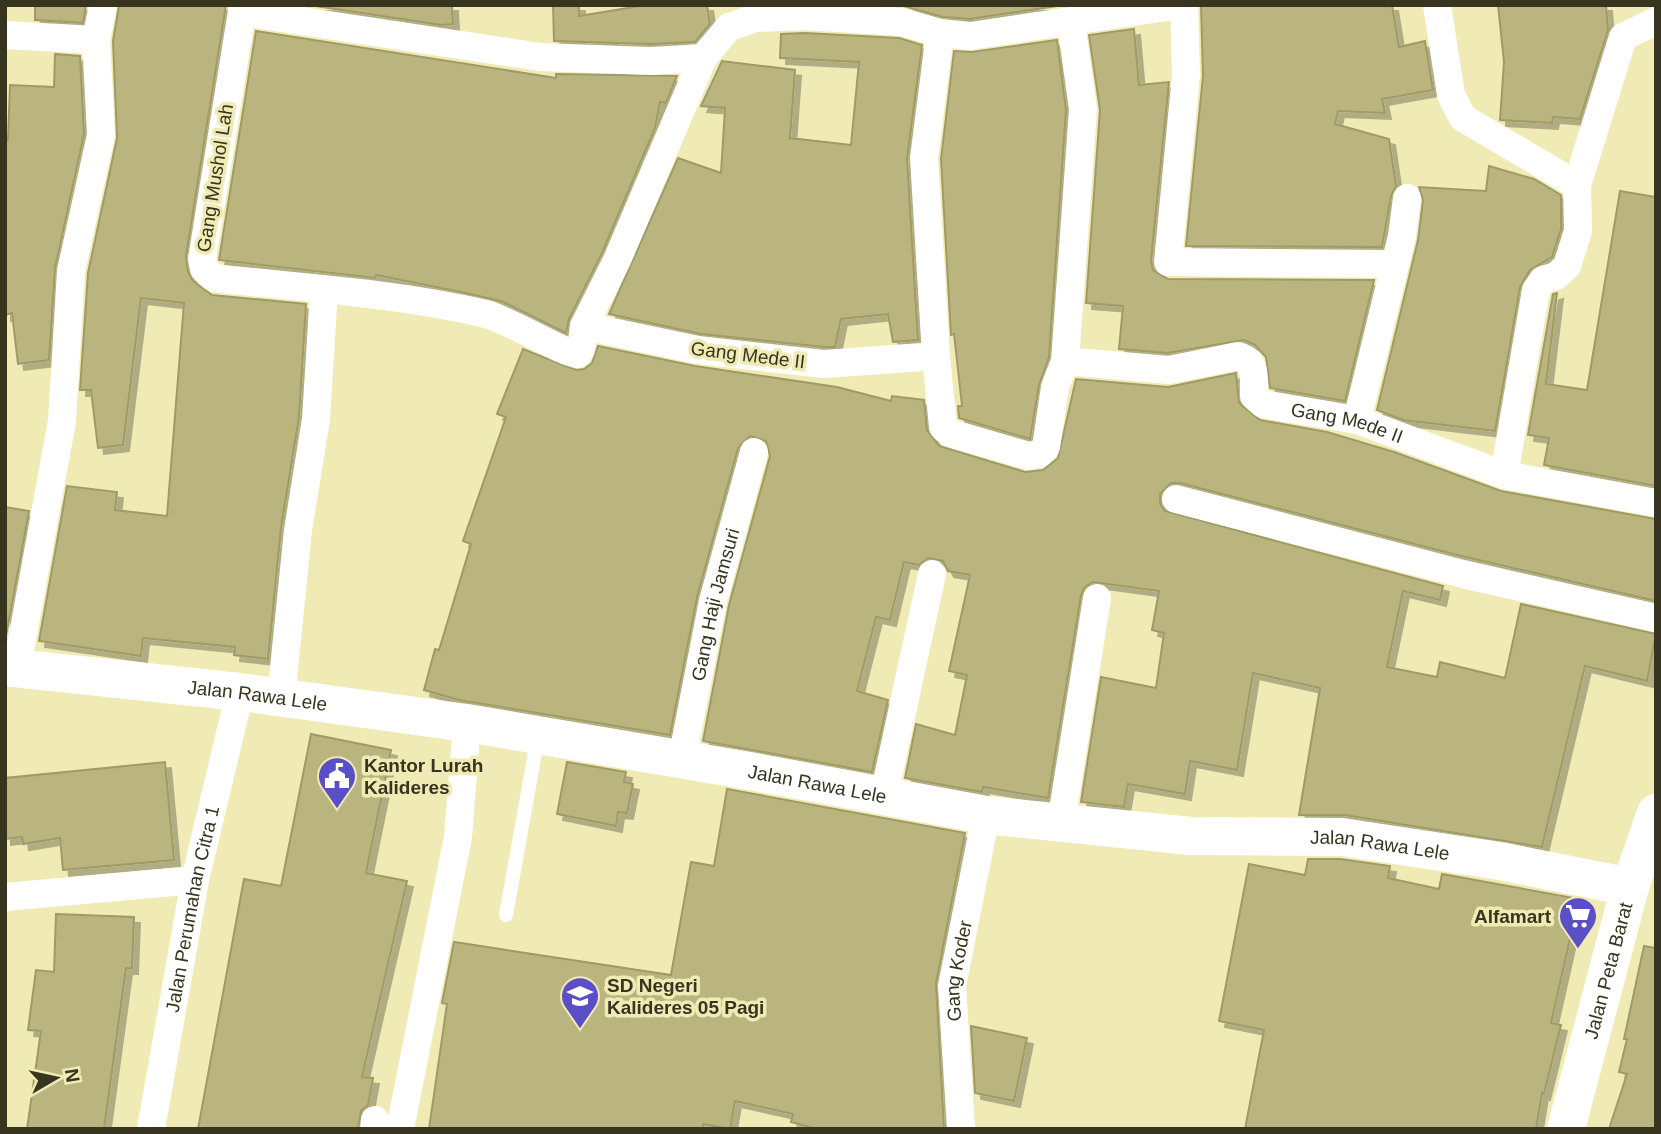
<svg xmlns="http://www.w3.org/2000/svg" width="1661" height="1134" font-family="Helvetica,sans-serif">
<defs>
<filter id="shadow"><feDropShadow dx="6" dy="6" stdDeviation="0" flood-color="#0004"/></filter>
</defs>
<rect width="100%" height="100%" fill="#f0ebb4"/>
<g fill="#bab47f" stroke="#a09a66" stroke-width="2" filter="url(#shadow)">
<path d="M35,5H86L83,23L35,20Z"/>
<path d="M119,5H226L186,256L188,272L193,281L212,295L306,304L299,417L281,528L268,659L234,655L235,647L143,638L141,656L39,641L67,486L117,492L115,510L167,516L184,303L141,298L123,445L98,448L91,390H80L88,273L117,138L113,41Z"/>
<path d="M309,5H452L453,24L441,25Z"/>
<path d="M553,5H579V16L646,5H707L710,24L695,42L651,44L554,41Z"/>
<path d="M900,5H1064L970,19L943,17Z"/>
<path d="M1201,5H1392L1399,47L1425,41L1433,90L1382,99L1385,113L1338,111L1335,124L1389,139L1396,186L1391,196L1382,247L1186,246L1203,76Z"/>
<path d="M1498,5H1606L1608,30L1580,119L1553,117L1552,123L1500,120L1504,62Z"/>
<path d="M1134,29L1139,85L1169,82L1151,260L1153,270L1168,279L1374,280L1345,401L1270,388L1266,357L1255,345L1244,340L1168,353L1119,349L1123,306L1086,303L1100,110L1089,35Z"/>
<path d="M256,31L556,78V74L677,76L666,103L660,102L655,128L602,253L569,319L566,333L501,301L456,291L376,275L375,278L219,260Z"/>
<path d="M805,33L899,38L922,45L907,159L918,340L893,342L888,314L841,319L835,347H824L701,334L609,314L678,158L721,173L725,108L701,106L722,61L795,70L790,138L851,145L859,62L780,58L781,34Z"/>
<path d="M1057,40L1066,110L1049,357L1039,385L1030,439L959,418L958,406H962L954,334L951,335L941,159L954,51L972,52Z"/>
<path d="M55,54L80,56L84,134L55,268L49,360L18,364L12,313L5,315V140H8L10,85L54,87Z"/>
<path d="M1489,166L1534,179L1561,195V229L1552,257L1530,270L1520,287L1495,431L1403,420L1377,410L1418,240L1423,200L1419,187L1486,191Z"/>
<path d="M1620,191L1656,197V486L1544,465L1549,438L1528,435L1553,294L1557,293L1546,384L1587,390Z"/>
<path d="M598,346L695,366L837,387L891,401L892,396L924,400L927,430L939,446L1025,472L1043,470L1058,458L1076,379L1168,387L1236,373L1239,403L1260,420L1327,432L1394,452L1501,491L1656,519V601L1453,554L1180,483H1171L1160,494V504L1165,511L1443,586L1440,600L1403,591L1387,667L1437,677L1440,662L1505,678L1521,604L1656,634L1647,681L1585,666L1542,847L1345,815H1299L1320,688L1253,673L1237,770L1190,761L1185,794L1128,784L1124,807L1081,802L1101,677L1156,688L1164,633L1152,630L1159,591L1093,582L1085,587L1081,595L1048,798L983,787L982,792L905,778L916,724L955,735L967,675L949,671L970,575L948,571L943,561L928,558L919,565L904,562L890,620L876,617L857,691L888,700L872,772L703,741L729,605L770,456L766,441L750,436L738,448L697,597L670,735L459,700L424,690L435,649L439,650L471,544L463,541L506,417L497,414L523,349L576,370L584,369L592,363Z"/>
<path d="M5,507L29,511L6,636H5Z"/>
<path d="M311,734L391,750L366,873L407,881L362,1077L373,1078L368,1105L361,1111L358,1129H198L244,879L281,886Z"/>
<path d="M165,762L174,860L63,870L60,838L23,844L22,837L5,839V778Z"/>
<path d="M567,762L626,772L624,782L633,784L627,813L618,812L616,826L557,814Z"/>
<path d="M727,789L965,833L936,983L944,1129H817L791,1122L793,1114L735,1101L730,1129L703,1124V1129H429L447,1004L442,1003L454,942L671,975L691,862L714,866Z"/>
<path d="M1308,859H1340L1390,866L1388,878L1439,889L1442,874L1579,899L1551,1023L1561,1025L1544,1094L1542,1093L1536,1129H1245L1264,1030L1219,1021L1249,864L1305,875Z"/>
<path d="M56,914L134,917L132,968H126L104,1129H27L41,1031L28,1030L36,970L54,972Z"/>
<path d="M1644,946L1656,948V1129H1609L1627,1074L1619,1072L1627,1039H1624Z"/>
<path d="M971,1026L1027,1038L1014,1101L975,1093Z"/>
</g>
<g fill="none" stroke-linecap="round" stroke-linejoin="round">
<path stroke="#fff" stroke-width="14" d="M506,915L538,736"/>
<g stroke="#fff" stroke-width="28">
<path d="M243,5L202,259L204,269L214,278C304,288 397,293 486,314C507,319 566,355 578,354L581,349L584,326"/>
<path d="M1184,5L1186,75L1168,262L1394,264"/>
<path d="M1437,5L1451,95L1463,118L1577,185"/>
<path d="M242,12L540,57L651,61L703,58"/>
<path id="s1" d="M1071,23L1083,109L1065,361L1169,370L1238,356C1258,361 1253,379 1254,396L1263,404L1357,420L1504,475L1656,503"/>
<path d="M5,35L96,40L103,5"/>
<path d="M936,356L924,158L940,33"/>
<path d="M1065,361L1055,387L1046,447L1039,454L1029,456L950,433L943,427L936,356L824,364L698,350L584,326L617,260L703,58L729,27L755,18L805,16L902,22L940,33L970,36L1180,5"/>
<path d="M1357,420L1402,236L1407,198"/>
<path d="M1504,475L1536,290L1543,280L1556,276L1567,266L1578,231L1577,185L1623,37L1656,21"/>
<path d="M1176,499L1463,574L1656,618"/>
<path d="M17,667L62,421L71,271L101,135L96,40"/>
<path d="M281,698L298,530L316,419L324,290"/>
<path id="s2" d="M682,759L713,601L754,452"/>
<path d="M884,795L932,574"/>
<path d="M1061,823L1097,598"/>
<path d="M5,897L195,880"/>
<path id="s3" d="M151,1129L195,880L240,692"/>
<path d="M374,1129L375,1120"/>
<path d="M400,1129L458,837L467,723"/>
<path id="s4" d="M961,1129L952,986L986,815"/>
</g>
<g stroke="#fff" stroke-width="38">
<path id="s5" d="M5,667L240,692L467,723L750,771L986,815L1191,836L1342,837L1500,861L1630,887"/>
<path id="s6" d="M1566,1129L1630,887L1656,813"/>
</g>
</g>
<defs>
<symbol id="civic-pin" viewBox="-11 -11 22 30"><path d="M0 17L-7.5 6A9.5 9.5 0 1 1 7.5 6Z" fill="#5b4fc7" stroke="#f0ebb4"/><path d="M-.6-6.5H3V-4.5H.6V-3L4-1V1h2V6H-6V1h2V-1L-.6-3ZM-1.2 2.5V6h2.4V2.5Z" fill="#fff"/></symbol>
<symbol id="supermarket-pin" viewBox="-11 -11 22 30"><path d="M0 17L-7.5 6A9.5 9.5 0 1 1 7.5 6Z" fill="#5b4fc7" stroke="#f0ebb4"/><path d="M-6-5.5h2.5l.6 2H6L4.5 2H-2.5L-4.4-4H-6ZM-1.5 3.2a1.3 1.3 0 1 0 .1 0ZM3 3.2a1.3 1.3 0 1 0 .1 0Z" fill="#fff"/></symbol>
<symbol id="school-pin" viewBox="-11 -11 22 30"><path d="M0 17L-7.5 6A9.5 9.5 0 1 1 7.5 6Z" fill="#5b4fc7" stroke="#f0ebb4"/><path d="M0-5L7-2L0 1L-7-2ZM-4 1L0 2.5L4 1V4Q0 6-4 4Z" fill="#fff"/></symbol>
</defs>
<g fill-rule="evenodd">
<use href="#civic-pin" x="315" y="754" width="44" height="60"/>
<use href="#supermarket-pin" x="1556" y="894" width="44" height="60"/>
<use href="#school-pin" x="558" y="974" width="44" height="60"/>
</g>
<g text-anchor="middle" dominant-baseline="central" stroke-width="7" stroke-linejoin="round" paint-order="stroke">
<g font-size="19" fill="#37351f" stroke="#f0ebb4">
<text transform="translate(215 178) rotate(-81)">Gang Mushol Lah</text>
<text transform="translate(748 355) rotate(7)">Gang Mede II</text>
<text stroke="none"><textPath href="#s1" startOffset="660">Gang Mede II</textPath></text>
<text stroke="none"><textPath href="#s2" startOffset="158">Gang Haji Jamsuri</textPath></text>
<text stroke="none"><textPath href="#s5" startOffset="254">Jalan Rawa Lele</textPath></text>
<text stroke="none"><textPath href="#s5" startOffset="821">Jalan Rawa Lele</textPath></text>
<text stroke="none"><textPath href="#s5" startOffset="1388">Jalan Rawa Lele</textPath></text>
<text stroke="none"><textPath href="#s3" startOffset="224">Jalan Perumahan Citra 1</textPath></text>
<text stroke="none"><textPath href="#s6" startOffset="164">Jalan Peta Barat</textPath></text>
<text stroke="none"><textPath href="#s4" startOffset="159">Gang Koder</textPath></text>
</g>
<g font-size="19" font-weight="bold" fill="#37351f" stroke="#f0ebb4" text-anchor="start">
<text x="364" y="765">Kantor Lurah<tspan x="364" dy="22">Kalideres</tspan></text>
<text x="1551" y="916" text-anchor="end">Alfamart</text>
<text x="607" y="985">SD Negeri<tspan x="607" dy="22">Kalideres 05 Pagi</tspan></text>
</g>
</g>
<rect width="1661" height="1134" fill="none" stroke="#37351f" stroke-width="14"/>
<g transform="translate(56 1078) rotate(81)" stroke="#f0ebb4" stroke-width="5" paint-order="stroke">
<path d="M0-5L12 26L0 18L-12 26Z" fill="#37351f"/>
<text y="-10" font-size="19" font-weight="bold" text-anchor="middle" fill="#37351f">N</text>
</g>
</svg>
